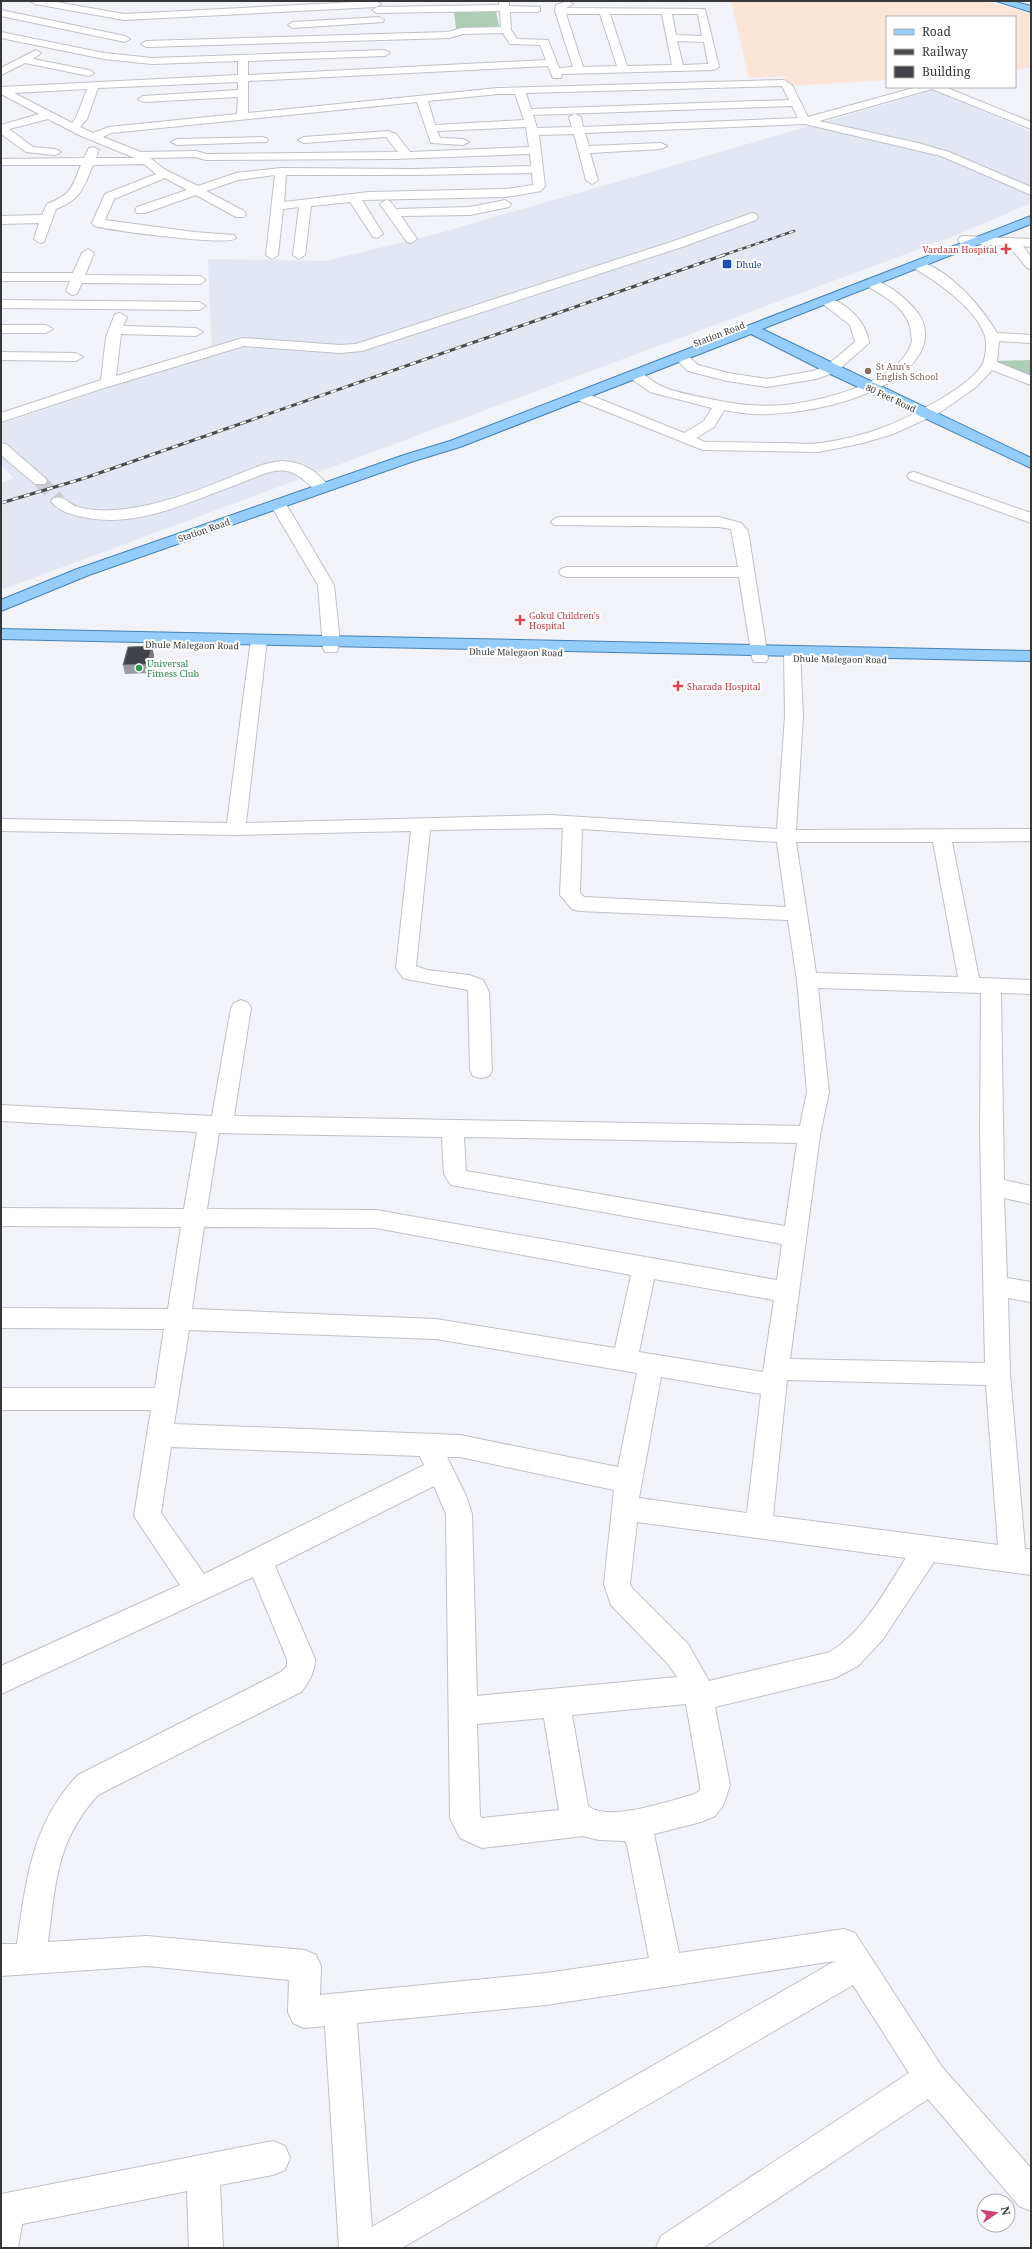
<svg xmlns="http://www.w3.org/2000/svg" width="1032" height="2249" font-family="'Noto Serif',serif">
<rect width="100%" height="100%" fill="#f1f3f9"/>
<path fill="#e3e7f4" d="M934,90L1031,132V203L957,235L1,590V483L14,478L1,465V424L212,353L208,259L326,261L436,234Z"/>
<path fill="#fae5d6" d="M731,1H982L996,4L1031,13V67L1015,70V17H887V80L790,86L784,76L749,78Z"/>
<g fill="#adcdb4">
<path d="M496,11L499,27L456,29L454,12Z"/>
<path d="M1031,360V377L996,361Z"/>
</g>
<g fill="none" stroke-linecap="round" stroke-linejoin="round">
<path stroke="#cccdd3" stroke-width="14" stroke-dasharray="14 7" stroke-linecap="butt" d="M40,481L59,501"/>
<defs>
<g id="minor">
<path d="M30,1H51L124,14L376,1L381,4L376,7L124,20L35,4Z"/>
<path d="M499,1H509V6L540,7V11L537,12H510L511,30L517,39L548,40L559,68L573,67L555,11L556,5L568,1L573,4L566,8L705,9L719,67L714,70L562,74L561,78H553L548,66L248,81V113L498,88L784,80L792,85L808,117L917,87H945L1031,122V129L932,89L819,121L918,143L949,152L1031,187V195L941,156L805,124L585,133L589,146L661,143L667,146L661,149L590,153L598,180L592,184L586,180L574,134L539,135L545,186L541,191L506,197L362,200L383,234L377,238L373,237L350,202L311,206L305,255L299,259L293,255L299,207L283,209L278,255L272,259L266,255L275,175L238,180L206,191L244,211L246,214L244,217H236L196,195L145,213H137L135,210L137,207L187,190L165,178L114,199L105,220L194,232L234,235L236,238C230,247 110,230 94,226L92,223L105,194L156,174L144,164L93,165C83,189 81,199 56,209L44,242L40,243L34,239L39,223L1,224V216L42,215L47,204C72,194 71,189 81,165H1V159L84,158L89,148L93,147L99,150L96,158H135L81,136L48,119L9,129L33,147L55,149L61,152L55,155L26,152L1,134V125L39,114L1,94V87L238,75V61L152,64L104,59L1,38V32L104,53L152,58L385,50L390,53L385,56L248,61V75L546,60L540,45L510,44L503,33L463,34L449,38L146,47L141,44L146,41L448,32L462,28L501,27L500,11L377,13L372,10L377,7L499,5ZM566,14H600L617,66L583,67ZM610,14H662L672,65L627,66ZM672,14H698L702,36L676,35ZM677,41L704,42L708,64L683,65ZM238,82V90L143,96L138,99L143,102L238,97L237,114L109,127L93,133L80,127L87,119L98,88ZM782,86L789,100L531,109L526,93ZM87,89L76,118L72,123L14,93ZM498,94H515L524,120L435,125L428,101ZM417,102L431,143L463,145L469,142L463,139L440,138L437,131L526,127L529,147L410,152L396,134L388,131L304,137L298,140L304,143L386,137L398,152L207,154L196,151L141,152L103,137L111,133ZM792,106L798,118L583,127L581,117L575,114L569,117L572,127L537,128L533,115ZM530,154L531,166L414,169L281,168L236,173L198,186L164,169L150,158L195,157L206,160L394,159ZM532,173L533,185L506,189L369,192L284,202L286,175H414Z"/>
<path d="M1,10L125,36L130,39L125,42L1,16Z"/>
<path d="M379,17L384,20L383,22L293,28L288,25L293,22Z"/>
<path d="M36,50L41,53L33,59L89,70L94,73L89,76L25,63L1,75V68Z"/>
<path d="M262,137L266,138L268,140L266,142L177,145L171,142L177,139Z"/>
<path d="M386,200L390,201L396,209L470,207L505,200L511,204L509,207L470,215L401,216L417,239L411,243L407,242L380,204Z"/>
<path d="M752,213L756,214L758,217L756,220L682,247L362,351L340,353L244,346L104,388L1,422V413L101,380L106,337L115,314L120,313L127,317L123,326L196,328L203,332L196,336L121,334L116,376L243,338L340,345L356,344L674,241Z"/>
<path d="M964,236L1031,239V247L1023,246L1031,257V269L1027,268L1009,246L960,243L958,240L960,237Z"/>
<path d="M88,249L94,253L85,275L200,276L206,280L200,284L82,283L77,294L72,295L66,291L70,281H1V273H73L82,253Z"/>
<path d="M918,261C949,269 982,307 997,333L1031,335V343L999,341L997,362L1031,376V385L992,370L976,387L939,413L893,434L863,443L819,452L703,450L575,399L573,396L575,393H585L684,433L704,421L712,408L650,392L630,378L628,375L630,372C642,369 649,380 659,385C672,392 700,397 715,400C738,405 761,407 784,405C820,402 899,382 911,344C913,341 911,336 911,332C909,309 885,297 867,286L866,283L867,280L872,279C888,283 908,300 918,313C927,325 927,341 920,353C897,395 815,412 770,414C755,415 739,413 724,410L714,427L696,438L705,442C731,442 758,443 784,443C796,443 809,445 821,443C841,440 863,435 882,428C906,419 973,386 983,363C986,356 987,342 985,336C976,308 937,282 914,268L912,265Z"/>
<path d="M826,297C846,302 867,322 869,343L836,372L816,379L767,387L727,381L688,371L674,357L681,353L686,354L698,365L728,373L767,379L813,371L826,366L855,342L850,325L819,301Z"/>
<path d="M1,300L199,302L206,306L199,310L1,308Z"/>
<path d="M1,325H46L53,329L46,333H1Z"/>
<path d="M1,352L76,353L83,357L76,361L1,360Z"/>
<path d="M1,443L6,444L45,478L47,481L45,484H35L1,455Z"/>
<path d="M280,461C301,461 317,470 330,488L327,491C309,496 304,466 275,471C262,473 250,480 238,484C189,502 136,529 83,517C71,514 59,512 51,501L54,498C65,495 68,504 78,507C89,510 103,511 114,510C166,507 216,482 265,464Z"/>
<path d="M914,472L1031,513V523L909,479L907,476L909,473Z"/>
<path d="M278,499L283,501L286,504L334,585L340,642L337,652H325L323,648L318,585L270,504L273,501Z"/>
<path d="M559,517H719L741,523L748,531L768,658L766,662H754L752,658L739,577H567L561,575L559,572L561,569L567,567H738L731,529L719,527L554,525L551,522L554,519Z"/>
<path d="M259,635L265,636L267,640L246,823L550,815L777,829L785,716L784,651L786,647H798L800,651L803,716L796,830L1031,829V841L952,842L979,978L1031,980V994L1001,993L1004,1180L1031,1186V1204L1004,1198L1007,1278L1031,1282V1302L1008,1298L1010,1374L1025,1549H1031V1575L934,1562L883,1639L858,1666L835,1678L715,1707L730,1785L723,1806L715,1816L701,1822L654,1834L679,1953L844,1929L855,1933L942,2067L1031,2168V2211L1019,2206L928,2099L703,2248H656L661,2236L909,2073L853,1985L402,2248H339L325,2026L304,2028L293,2023L288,2012L289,1980L147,1966L1,1976V1944H17C26,1880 32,1823 78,1775L281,1672L287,1666V1659L253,1577L1,1694V1666L180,1585L134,1516L151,1410H1V1388H155L164,1329L1,1328V1308L168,1309L181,1227L1,1226V1208L184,1209L197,1132L1,1121V1105L212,1116L231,1008L234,1003L241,1000L248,1003L251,1008L234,1116L800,1126L807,1092L797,980L788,920L579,911L572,909L560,895L563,828L430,830L416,966L427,970L469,975L483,980L489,992L492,1070L489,1076L481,1078L473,1076L470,1070L468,990L411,980L403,978L396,968L411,831L236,835L1,831V819L227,823L251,640L253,636ZM582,829L777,842L786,907L584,897L580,893ZM796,842H933L958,977L816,973ZM818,988L981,993L980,1133L985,1363L790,1359L820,1135L829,1092ZM219,1133L442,1137L444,1174L451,1185L782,1244L777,1280L376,1210L207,1209ZM464,1137L797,1143L785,1226L466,1171ZM204,1227L376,1228L631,1275L615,1348L436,1319L192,1309ZM654,1279L774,1300L763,1372L639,1352ZM189,1330L436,1339L637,1373L618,1467L460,1435L174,1424ZM661,1377L761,1394L747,1513L639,1498ZM787,1380L986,1385L998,1545L773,1516ZM171,1447L420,1456L424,1465L204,1574L161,1513ZM447,1457H460L614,1490L604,1584L611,1605L668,1664L677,1677L477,1696L472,1514L466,1496ZM434,1486L446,1514L450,1818L460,1838L482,1848L583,1836L599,1840L625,1841L627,1845L649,1958L546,1973L320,1995L321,1966L316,1955L305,1950L147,1936L48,1942C56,1882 56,1841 98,1795L301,1692C309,1683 315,1671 315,1659L275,1566ZM637,1522L906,1558C885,1591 864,1631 830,1652L709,1681L688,1644L632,1588L630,1584ZM686,1704L700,1785V1790L695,1794C671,1800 609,1823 588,1806L572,1715ZM544,1718L559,1810L482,1818L480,1816L477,1724ZM835,1961L372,2227L357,2023L546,2005Z"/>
<path d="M273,2141L285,2146L290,2158L285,2170L273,2175L220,2185L223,2248H189L187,2191L22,2224L18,2248H1V2194Z"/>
</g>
<g id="major">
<path d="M996,1H1012L1031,6V12Z"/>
<path d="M1031,216V224L762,329L1031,458V468L826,372L751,334L460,447L414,461L89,575L1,611V600L77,569L404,455L450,441Z"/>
<path d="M1,629L1031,651V661L1,639Z"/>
</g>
</defs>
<use href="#minor" stroke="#bfc1c6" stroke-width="2"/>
<use href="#major" stroke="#4482b4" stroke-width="2"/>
<use href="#minor" fill="#fff" fill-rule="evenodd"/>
<use href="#major" fill="#94ccfa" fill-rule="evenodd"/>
<defs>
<path id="rail-far1" d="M721,256L794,231"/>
<path id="rail" d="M1,503L85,478L724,255"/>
</defs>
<use href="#rail-far1" stroke="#4a4b4d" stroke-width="2.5"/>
<use href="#rail" stroke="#4a4b4d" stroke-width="3"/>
<use href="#rail-far1" stroke="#fff" stroke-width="1.5" stroke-dasharray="4.5" stroke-linecap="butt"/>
<use href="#rail" stroke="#fff" stroke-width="2" stroke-dasharray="6" stroke-linecap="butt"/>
</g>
<path fill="#9a9ba0" d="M152,646L154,656L149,673L125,674L123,665Z"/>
<path fill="#76787d" d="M152,646L154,656L149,673L147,664Z"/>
<path fill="#424348" stroke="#76787d" d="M152,646L147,664L123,665L128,647Z"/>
<g fill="#e0444e" stroke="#fff" stroke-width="1.5">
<path d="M1004 243h4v4h4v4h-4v4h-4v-4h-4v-4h4z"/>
<path d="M518 614h4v4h4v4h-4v4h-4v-4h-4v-4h4z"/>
<path d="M676 680h4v4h4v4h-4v4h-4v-4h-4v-4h4z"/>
</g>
<rect fill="#1a4fb4" stroke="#fff" stroke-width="1.5" x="722" y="259" width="10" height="10" rx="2"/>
<circle fill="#8d6e63" stroke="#fff" stroke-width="1.5" cx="868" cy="371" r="4"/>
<circle fill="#2e9e5b" stroke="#fff" stroke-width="1.5" cx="139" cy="668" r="4"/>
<g text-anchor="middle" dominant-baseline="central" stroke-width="4" stroke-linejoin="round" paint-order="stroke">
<g font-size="9" fill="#be3a42" stroke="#fff" text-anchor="start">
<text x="997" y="249" text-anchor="end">Vardaan Hospital</text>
<text x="529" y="615">Gokul Children's<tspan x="529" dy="10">Hospital</tspan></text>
<text x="687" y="686">Sharada Hospital</text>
</g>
<g font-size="9" fill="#164399" stroke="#fff" text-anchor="start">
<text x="736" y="264">Dhule</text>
</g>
<g font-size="9" fill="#363739" stroke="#fff">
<text transform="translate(719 334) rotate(-21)">Station Road</text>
<text transform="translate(891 398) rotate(25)">80 Feet Road</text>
<text transform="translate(204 530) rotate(-19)">Station Road</text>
<text transform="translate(192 645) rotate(1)">Dhule Malegaon Road</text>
<text transform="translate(516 652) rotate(1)">Dhule Malegaon Road</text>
<text transform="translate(840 659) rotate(1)">Dhule Malegaon Road</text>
</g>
<g font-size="9" fill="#785e54" stroke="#fff" text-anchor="start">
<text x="876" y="366">St Ann's<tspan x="876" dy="10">English School</tspan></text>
</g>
<g font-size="9" fill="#27864d" stroke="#fff" text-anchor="start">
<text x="147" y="663">Universal<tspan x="147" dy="10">Fitness Club</tspan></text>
</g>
</g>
<rect width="1032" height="2249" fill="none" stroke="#363739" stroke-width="4"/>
<rect x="886" y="16" width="130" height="72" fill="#ffffff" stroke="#afafb0"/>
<rect x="894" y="29" width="20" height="6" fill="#94ccfa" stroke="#afafb0"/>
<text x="922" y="36" font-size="12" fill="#363739">Road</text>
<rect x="894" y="49" width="20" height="6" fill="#4a4b4d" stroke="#afafb0"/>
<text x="922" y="56" font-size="12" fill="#363739">Railway</text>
<rect x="894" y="66" width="20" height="12" fill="#424348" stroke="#afafb0"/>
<text x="922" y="76" font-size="12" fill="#363739">Building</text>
<g transform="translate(996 2213) rotate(77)"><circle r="19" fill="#ffffff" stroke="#afafb0"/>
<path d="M0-3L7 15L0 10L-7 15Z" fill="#d14475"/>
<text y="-6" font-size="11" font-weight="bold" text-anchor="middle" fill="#363739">N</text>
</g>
</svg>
